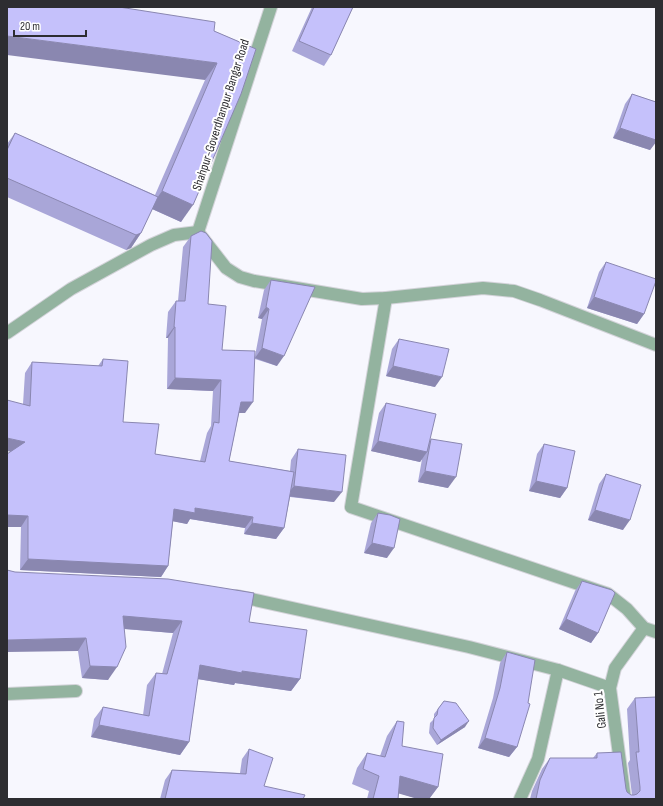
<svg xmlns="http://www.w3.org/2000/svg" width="663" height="806" font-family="'Sofia Sans Condensed',sans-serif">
<rect width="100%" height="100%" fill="#f7f7fe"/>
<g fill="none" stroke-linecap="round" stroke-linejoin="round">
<defs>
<g id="minor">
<path d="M198,232L226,268L240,277L254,281L362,299L386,298L483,288L514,291L540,300L656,345"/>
<path d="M198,232L271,7"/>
<path d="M386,298L351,507L608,594L627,609L644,628L656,632"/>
<path d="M7,333L71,289L151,245L174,235L198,232"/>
<path d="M237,596L469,647L558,670L610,688"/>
<path d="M7,694L76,691"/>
<path d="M520,799L538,759L558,670"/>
<path d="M625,799L610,688L615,668L644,628"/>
</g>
</defs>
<use href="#minor" stroke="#d3d3d9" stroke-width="14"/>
<use href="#minor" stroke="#93b39f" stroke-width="12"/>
</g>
<g fill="#a9a6d8">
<path d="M312,7H353L331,55L324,66L292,51Z"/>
<path d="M214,31L256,49L181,222L152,209L141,233L131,248L126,250L7,197V144L15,133L155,195L205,80Z"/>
<path d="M632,94L656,102V142L650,150L613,138L625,104Z"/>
<path d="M191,236L208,304L222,350L255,356L262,319L258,318L264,290L271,280L277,366L255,359L245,413H239L229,461L290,471L291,460L298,449L334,502L290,497L284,528L276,539L244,534L245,528L190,519L187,524L173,521L168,566L161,577L20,570L21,527H7V454L10,452L23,404L25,373L32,362L98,366L103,359L123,422L155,454L200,461L207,433L211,426L213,391L167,389L168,338H166L168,312L176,301H178L183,247Z"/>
<path d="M606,262L644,314L637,324L587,308L599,272Z"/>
<path d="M399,339L435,387L386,376L392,349Z"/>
<path d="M386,403L430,441L431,439L448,488L418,482L422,459L420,462L371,451L379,413Z"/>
<path d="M544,444L567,488L560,498L529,491L537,454Z"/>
<path d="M606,474L623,530L588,520L599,484Z"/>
<path d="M378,513L387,558L364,553L371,523Z"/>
<path d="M15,572L249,622L300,679L291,691L235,683L234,685L198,679L189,742L180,755L91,737L94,719L103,707L143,715L147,685L156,673L162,674L173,633L124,629L108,680L82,678L78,651Z"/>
<path d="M582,581L598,633L591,643L559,629L575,591Z"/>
<path d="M507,652L517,747L509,757L478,748L493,698L500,663Z"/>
<path d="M635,698L656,799H530L532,791L542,769L550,758H593L597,753L626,789L627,792L631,795H632L628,763L630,760L627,709Z"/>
<path d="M444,701L465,727L437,745L429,733L430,723L434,719V714Z"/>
<path d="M397,721L402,746L438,787L429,799H418L399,793L398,799H367L369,791L352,784L357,768L367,753L380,756L387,736Z"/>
<path d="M249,749L264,786L303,799H160L165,780L172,770L240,773L242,759Z"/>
</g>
<g fill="#8a87b0">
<path d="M7,36L217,63L205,80L7,55Z"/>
<path d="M620,128L656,140V142L650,150L613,138Z"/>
<path d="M162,191L193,205L181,222L150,208Z"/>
<path d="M141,233L131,248L126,250L136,235Z"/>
<path d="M594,297L644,314L637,324L587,308Z"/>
<path d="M266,307L269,309L262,319L258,318Z"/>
<path d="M174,327H175L168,338H166Z"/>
<path d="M262,348L284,356L277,366L255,358Z"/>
<path d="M393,366L442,377L435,387L386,376Z"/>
<path d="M175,378L221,380L213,391L167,389Z"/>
<path d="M241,402H253L245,413H233Z"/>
<path d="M7,438L25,442L17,453L7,451Z"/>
<path d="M378,441L427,452L420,462L371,451Z"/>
<path d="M425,471L456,477L448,488L418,482Z"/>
<path d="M536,481L567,488L560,498L529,491Z"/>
<path d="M294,486L342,492L334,502L286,496Z"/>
<path d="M195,508L253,517L245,528L190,519L187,524L166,520L174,509Z"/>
<path d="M595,510L630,520L623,530L588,520Z"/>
<path d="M7,515L28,516L21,527H7Z"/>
<path d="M252,523L284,528L276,539L244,534Z"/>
<path d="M372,543L394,548L387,558L364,553Z"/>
<path d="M28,559L168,566L161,577L20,570Z"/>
<path d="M123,616L182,621L173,633L114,628Z"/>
<path d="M566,619L598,633L591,643L559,629Z"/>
<path d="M86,638L78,651L7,652V640Z"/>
<path d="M200,665L242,671L300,679L291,691L235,683L234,685L191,678Z"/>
<path d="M90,666L117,667L108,680L82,678Z"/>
<path d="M469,721L465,727L437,745L441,740Z"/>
<path d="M99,725L189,742L180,755L91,737Z"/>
<path d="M485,738L517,747L509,757L478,748Z"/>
<path d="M400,776L438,787L429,799H418L390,791Z"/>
</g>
<g fill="#c5c1fb" stroke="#8a87b0">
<path d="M7,7H119L215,22L214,31L256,49L241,94L193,205L162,191L217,63L7,36Z"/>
<path d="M314,7H353L331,55L299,41Z"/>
<path d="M632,94L656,102V140L620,128Z"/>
<path d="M15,133L158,197L141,233L136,235L7,178V150Z"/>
<path d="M201,231L206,233L212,241L208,304L226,306L222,350L255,351L253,402H241L229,461L294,472L284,528L252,523L253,517L195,508V513L174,509L168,566L28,559V516L7,515V454L25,442L7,438V400L30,406L32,362L102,366L103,359L128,361L123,422L159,424L155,454L205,462L214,422L219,423L221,380L175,378V327H174L176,301H185L191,236Z"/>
<path d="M606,262L656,279V281L644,314L594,297Z"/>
<path d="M271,280L315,287L284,356L262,348L269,309L266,307Z"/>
<path d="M399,339L449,349L442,377L393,366Z"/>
<path d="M386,403L436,414L427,452L378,441Z"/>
<path d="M431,439L462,444L456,477L425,471Z"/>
<path d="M544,444L575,451L567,488L536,481Z"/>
<path d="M298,449L346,455L342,492L294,486Z"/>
<path d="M606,474L641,485L630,520L595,510Z"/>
<path d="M378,513L390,515L400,519L394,548L372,543Z"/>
<path d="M7,570L15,572L168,579L254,593L249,622L307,630L300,679L242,671V673L200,665L189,742L99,725L103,707L149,716L156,673L167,674L182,621L123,616L126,647L117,667L90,666L86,638L7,640Z"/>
<path d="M582,581L612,590L615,593L598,633L566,619Z"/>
<path d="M507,652L535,660L528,703L530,704L517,747L485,738L500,688Z"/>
<path d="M656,697V799H536L540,780L550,758H597V753L621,752L626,789L627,792L631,795H634L637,794L640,791V787L636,752H639L635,698Z"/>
<path d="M444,701L456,703L469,721L441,740L433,728L434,718L437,715L438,709Z"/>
<path d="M397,721L404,722L402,746L443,754L438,787L400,776L398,799H373L379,776L363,769L367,753L385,757Z"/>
<path d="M249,749L273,758L264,786L305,795L303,799H165L172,770L246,774Z"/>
</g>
<g text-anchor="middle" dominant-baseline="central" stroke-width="4" stroke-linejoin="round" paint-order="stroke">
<g font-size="13" fill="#2d2d31" stroke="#fff">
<text transform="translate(221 115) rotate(-72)">Shahpur-Goverdhanpur Bangar Road</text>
<text transform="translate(600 710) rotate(-96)">Gali No 1</text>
</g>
</g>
<rect width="663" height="806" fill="none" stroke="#2d2d31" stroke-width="16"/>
<path d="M14 30v6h72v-6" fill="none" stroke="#2d2d31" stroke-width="2"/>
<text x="20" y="30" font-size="12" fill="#2d2d31" stroke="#ffffff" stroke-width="3" paint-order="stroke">20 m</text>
</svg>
